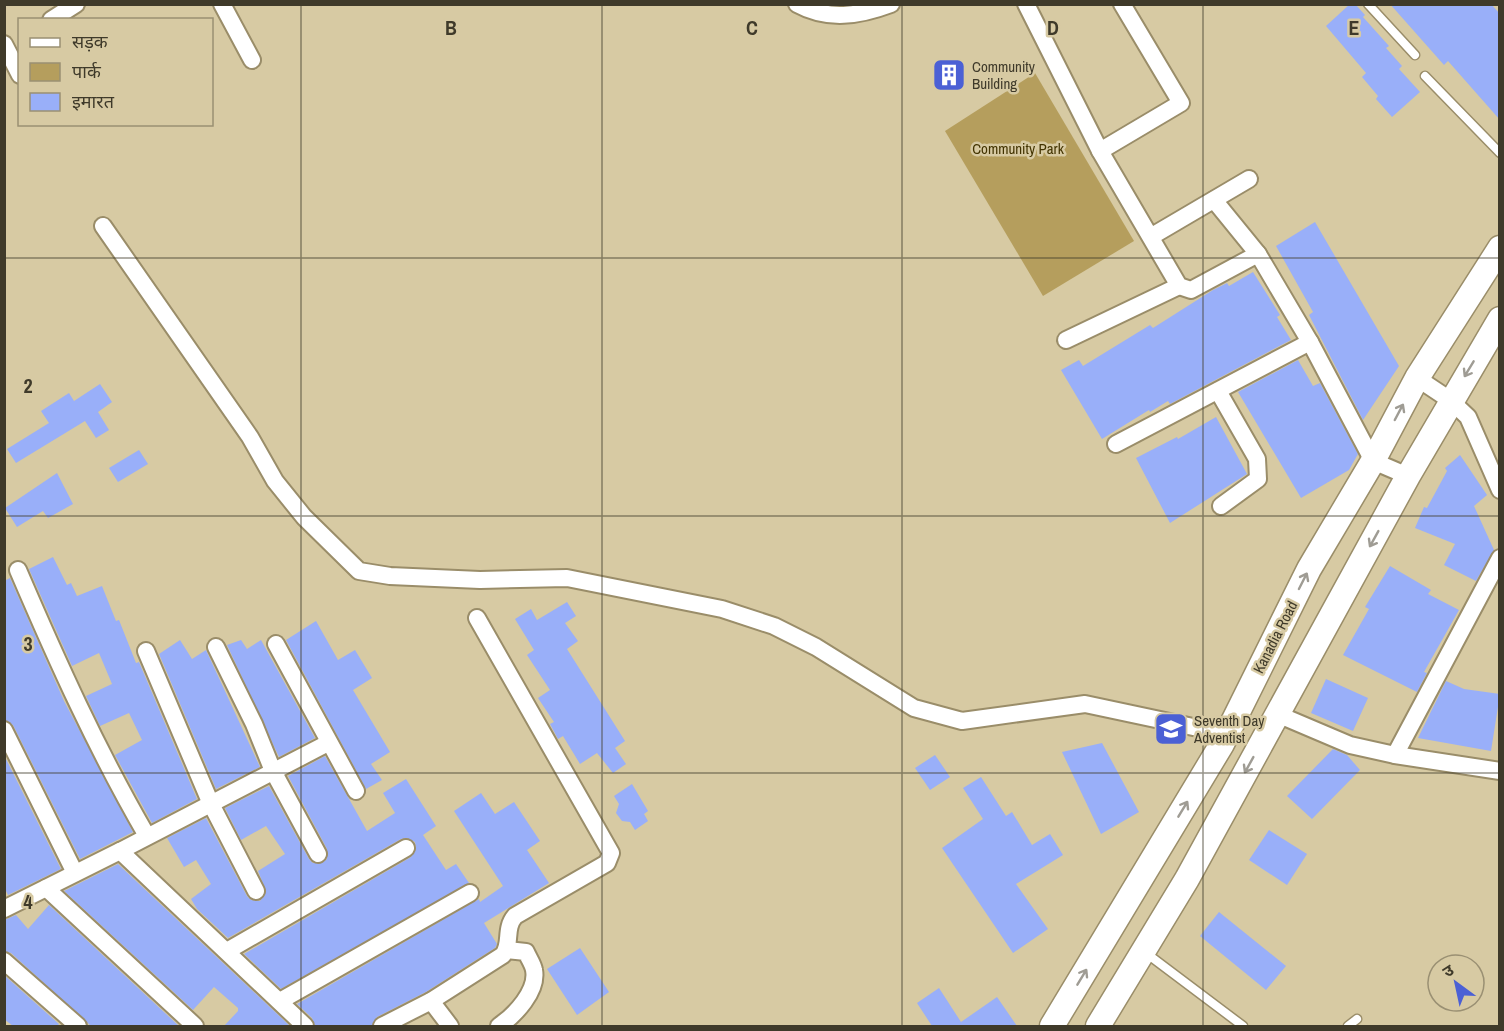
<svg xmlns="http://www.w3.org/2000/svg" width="1504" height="1031" font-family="'Archivo Narrow','Noto Sans Devanagari',sans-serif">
<rect width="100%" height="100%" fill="#d7caa3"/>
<path fill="#b59e5d" d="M1035,73L1134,241L1043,296L945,131Z"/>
<g fill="#99aff9">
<path d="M1350,4H1355L1365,15L1363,17L1389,46L1386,48L1402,66L1399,69L1420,92L1392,117L1376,99L1378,96L1362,77L1366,73L1326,26Z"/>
<path d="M1390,4H1491L1500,14V120L1448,61L1444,65Z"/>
<path d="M1315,222L1399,366L1363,420L1309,315L1313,312L1276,246Z"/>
<path d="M1253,272L1280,315L1277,317L1291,340L1170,404L1168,401L1150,412L1149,410L1102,439L1061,370L1079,360L1083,366L1150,325L1153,328L1213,290L1227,283L1229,286Z"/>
<path d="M1298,360L1313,386L1320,383L1358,454L1349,470L1301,498L1238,392Z"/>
<path d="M100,384L112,402L98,412L109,430L96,438L85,421L16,463L7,449L49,423L41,411L69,393L74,401Z"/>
<path d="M1216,417L1247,474L1170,523L1136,458L1177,437L1178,439Z"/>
<path d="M139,450L148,464L118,482L109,468Z"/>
<path d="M1460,455L1487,495L1474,506L1494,550L1476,581L1444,565L1455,544L1415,528L1424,507L1427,508L1447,471L1445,468Z"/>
<path d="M57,473L73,504L48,518L43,511L17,527L5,508Z"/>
<path d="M53,557L67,585L71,583L77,596L102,586L116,621L119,620L136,663L139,662L197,799L152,823L115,755L142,740L129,713L100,726L86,696L112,684L99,653L72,666L29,569Z"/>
<path d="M1390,566L1431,590L1428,594L1459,610L1424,672L1427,673L1417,692L1343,655L1369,609L1365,607Z"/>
<path d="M10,578L64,701L133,832L80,859L13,725L4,720V581Z"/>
<path d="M567,602L576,616L565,623L578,641L567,649L625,741L615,748L626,764L613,773L597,753L580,764L563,736L558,739L550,724L554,722L538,698L550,690L527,655L534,650L515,619L531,609L537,620Z"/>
<path d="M316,621L338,660L355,650L372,678L353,690L390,752L371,764L382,780L366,789L286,640Z"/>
<path d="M180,640L192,659L206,650L260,767L216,789L159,654Z"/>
<path d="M241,640L247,649L261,640L315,738L279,757L227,645Z"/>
<path d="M1326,679L1368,698L1353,731L1311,713Z"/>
<path d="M1446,681L1464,689L1500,694L1491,751L1418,738Z"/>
<path d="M1102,743L1139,812L1101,834L1062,752Z"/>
<path d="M1333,749L1347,755L1360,770L1312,819L1287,796Z"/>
<path d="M4,755L61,869L8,895L4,887Z"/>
<path d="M935,755L950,777L930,790L915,768Z"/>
<path d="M325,756L367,831L395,813L383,793L406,779L436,826L423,835L446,870L456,864L469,883L281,989L244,954L411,857L416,849L415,842L407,838L401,839L228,938L197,909L191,899L211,884L196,860L184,867L167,838L206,818L247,896L251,900L260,901L266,891L258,871L285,854L266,826L241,840L225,808L269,786L309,859L313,863H322L327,859V849L288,776Z"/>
<path d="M981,777L1006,816L1012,812L1032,845L1050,834L1063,855L1016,884L1048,929L1013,953L942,848L983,819L963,788Z"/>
<path d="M632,784L648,811L644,814L648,821L635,830L630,822L622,821L616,813L619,804L614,796Z"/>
<path d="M481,793L495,814L514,802L540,841L527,850L549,883L484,923L497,944L495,948L426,992L377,1017L372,1026H315L312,1018L297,1004L479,899L480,902L503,886L454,811Z"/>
<path d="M1269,830L1307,854L1287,885L1249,860Z"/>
<path d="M118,864L290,1026H224L238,1011V1008L214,987L193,1010L64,891Z"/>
<path d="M49,905L179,1026H91L11,953L4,951V920L16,915L28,929Z"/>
<path d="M1219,912L1286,966L1266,990L1200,936Z"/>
<path d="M580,948L609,992L577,1015L547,969Z"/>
<path d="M4,975L59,1024L57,1026H13L4,1019Z"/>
<path d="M939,988L961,1022L997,997L1017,1026H932L917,1003Z"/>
</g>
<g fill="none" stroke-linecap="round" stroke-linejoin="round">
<defs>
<g id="service">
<path d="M1368,4L1415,55"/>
<path d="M1425,76L1500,153"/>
<path d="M1146,953L1243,1026"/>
<path d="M1348,1026L1357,1019"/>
</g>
<g id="minor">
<path d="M222,4L252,60"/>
<path d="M797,4C828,21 859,16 891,4"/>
<path d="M1026,4L1100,151L1179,286L1191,290L1258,254"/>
<path d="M51,20L76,4"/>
<path d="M4,44L20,75"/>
<path d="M1100,151L1181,103L1122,4"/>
<path d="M1214,200L1258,254L1310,342L1373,461L1408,476"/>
<path d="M103,226L250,437L275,481L304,517L359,571L390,576L480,580L567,578L722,609L774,626L816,647L914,708L962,721L1085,704L1226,734"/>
<path d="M1152,236L1249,179"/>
<path d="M1066,340L1179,286"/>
<path d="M1417,378L1450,400L1468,417L1500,490"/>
<path d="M1218,391L1257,459L1258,479L1221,506"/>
<path d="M1116,444L1310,342"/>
<path d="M18,570C57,661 97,750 147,836"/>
<path d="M276,644L356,791"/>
<path d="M216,647L254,724L273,771L318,854"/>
<path d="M146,651L211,804L256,891"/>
<path d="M1277,714L1350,745L1395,755L1500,771"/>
<path d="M4,730L75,873"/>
<path d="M1395,755L1500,558"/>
<path d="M120,851L328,743"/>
<path d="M46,888L195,1026"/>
<path d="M4,909L120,851L305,1026"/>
<path d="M227,951L406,848"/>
<path d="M4,961L78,1026"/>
<path d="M280,1001L470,893"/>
<path d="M431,1001L450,1026"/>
<path d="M382,1026L431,1001L503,955C512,943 504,929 515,916L607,863L611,853L477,618"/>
<path d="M499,1026C515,1015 538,991 534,970C533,964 528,957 526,952L507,950"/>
</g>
<g id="secondary">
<path d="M1052,1026L1222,744L1309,569L1373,461L1417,378L1500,248"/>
<path d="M1098,1026L1187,879L1408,476L1500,319"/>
</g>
</defs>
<use href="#service" stroke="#9a8d69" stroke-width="11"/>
<use href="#minor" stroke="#9a8d69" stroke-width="20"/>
<use href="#secondary" stroke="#9a8d69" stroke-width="27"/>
<use href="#service" stroke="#fff" stroke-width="8"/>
<use href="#minor" stroke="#fff" stroke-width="16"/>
<use href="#secondary" stroke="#fff" stroke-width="24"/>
</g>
<defs><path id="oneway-shaft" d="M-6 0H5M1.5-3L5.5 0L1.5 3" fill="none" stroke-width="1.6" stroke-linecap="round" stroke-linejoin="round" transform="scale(1.5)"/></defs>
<g stroke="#9f9c94">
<use href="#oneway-shaft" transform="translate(1469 369) rotate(121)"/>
<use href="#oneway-shaft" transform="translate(1399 412) rotate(-62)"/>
<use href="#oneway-shaft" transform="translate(1374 539) rotate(119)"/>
<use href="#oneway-shaft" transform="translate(1303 581) rotate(-63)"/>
<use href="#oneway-shaft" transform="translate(1249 765) rotate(119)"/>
<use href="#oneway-shaft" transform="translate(1183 809) rotate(-59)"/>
<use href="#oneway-shaft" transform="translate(1082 977) rotate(-59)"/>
</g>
<path fill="none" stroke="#3f3a2a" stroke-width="1.5" stroke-opacity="0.55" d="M301,4V1026M602,4V1026M902,4V1026M1203,4V1026M4,258H1500M4,516H1500M4,773H1500"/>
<defs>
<symbol id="building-square" viewBox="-11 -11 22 22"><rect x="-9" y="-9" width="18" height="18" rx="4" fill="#4b60d5" stroke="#d7caa3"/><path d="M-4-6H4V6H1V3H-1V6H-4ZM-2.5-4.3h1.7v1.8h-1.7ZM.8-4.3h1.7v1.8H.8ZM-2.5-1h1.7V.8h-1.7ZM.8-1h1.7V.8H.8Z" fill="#fff"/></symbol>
<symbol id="school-square" viewBox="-11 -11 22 22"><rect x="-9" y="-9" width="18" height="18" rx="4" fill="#4b60d5" stroke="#d7caa3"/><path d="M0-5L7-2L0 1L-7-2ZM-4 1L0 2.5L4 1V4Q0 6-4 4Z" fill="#fff"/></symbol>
</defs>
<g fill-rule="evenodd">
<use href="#building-square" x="930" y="56" width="38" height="38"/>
<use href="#school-square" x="1152" y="710" width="38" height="38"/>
</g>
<g text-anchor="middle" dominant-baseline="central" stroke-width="5" stroke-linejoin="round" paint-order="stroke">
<g font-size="15" fill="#3f3a2a" stroke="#d7caa3" text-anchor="start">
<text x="972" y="66">Community<tspan x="972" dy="17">Building</tspan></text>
<text x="1194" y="720">Seventh Day<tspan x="1194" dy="17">Adventist</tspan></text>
</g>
<g font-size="15" fill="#423301" stroke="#d7caa3">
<text x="1018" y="148">Community Park</text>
</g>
<g font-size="15" fill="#3f3a2a" stroke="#d7caa3">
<text transform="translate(1275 637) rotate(-63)">Kanadia Road</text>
</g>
</g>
<g font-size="20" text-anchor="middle" font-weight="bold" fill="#3f3a2a" stroke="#d7caa3" stroke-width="5" stroke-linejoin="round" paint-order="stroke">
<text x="451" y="35">B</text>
<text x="752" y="35">C</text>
<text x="1053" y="35">D</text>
<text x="1354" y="35">E</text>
<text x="28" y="393">2</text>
<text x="28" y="651">3</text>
<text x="28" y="909">4</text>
</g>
<rect width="1504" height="1031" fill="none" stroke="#3f3a2a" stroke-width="12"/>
<rect x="18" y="18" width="195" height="108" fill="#d7caa3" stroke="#9a9073" stroke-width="1.5"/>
<rect x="30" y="38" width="30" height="9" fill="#ffffff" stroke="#9a9073" stroke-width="1.5"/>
<text x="72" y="48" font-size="18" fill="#3f3a2a">सड़क</text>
<rect x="30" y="63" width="30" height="18" fill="#b59e5d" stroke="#9a9073" stroke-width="1.5"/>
<text x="72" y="78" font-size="18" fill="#3f3a2a">पार्क</text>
<rect x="30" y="93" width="30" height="18" fill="#99aff9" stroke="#9a9073" stroke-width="1.5"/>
<text x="72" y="108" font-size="18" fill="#3f3a2a">इमारत</text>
<g transform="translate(1456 983) rotate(327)"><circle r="28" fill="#d7caa3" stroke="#9a9073" stroke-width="1.5"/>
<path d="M0-4.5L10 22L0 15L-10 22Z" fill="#4b60d5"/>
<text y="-9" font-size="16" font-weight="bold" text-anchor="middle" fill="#3f3a2a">उ</text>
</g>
</svg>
